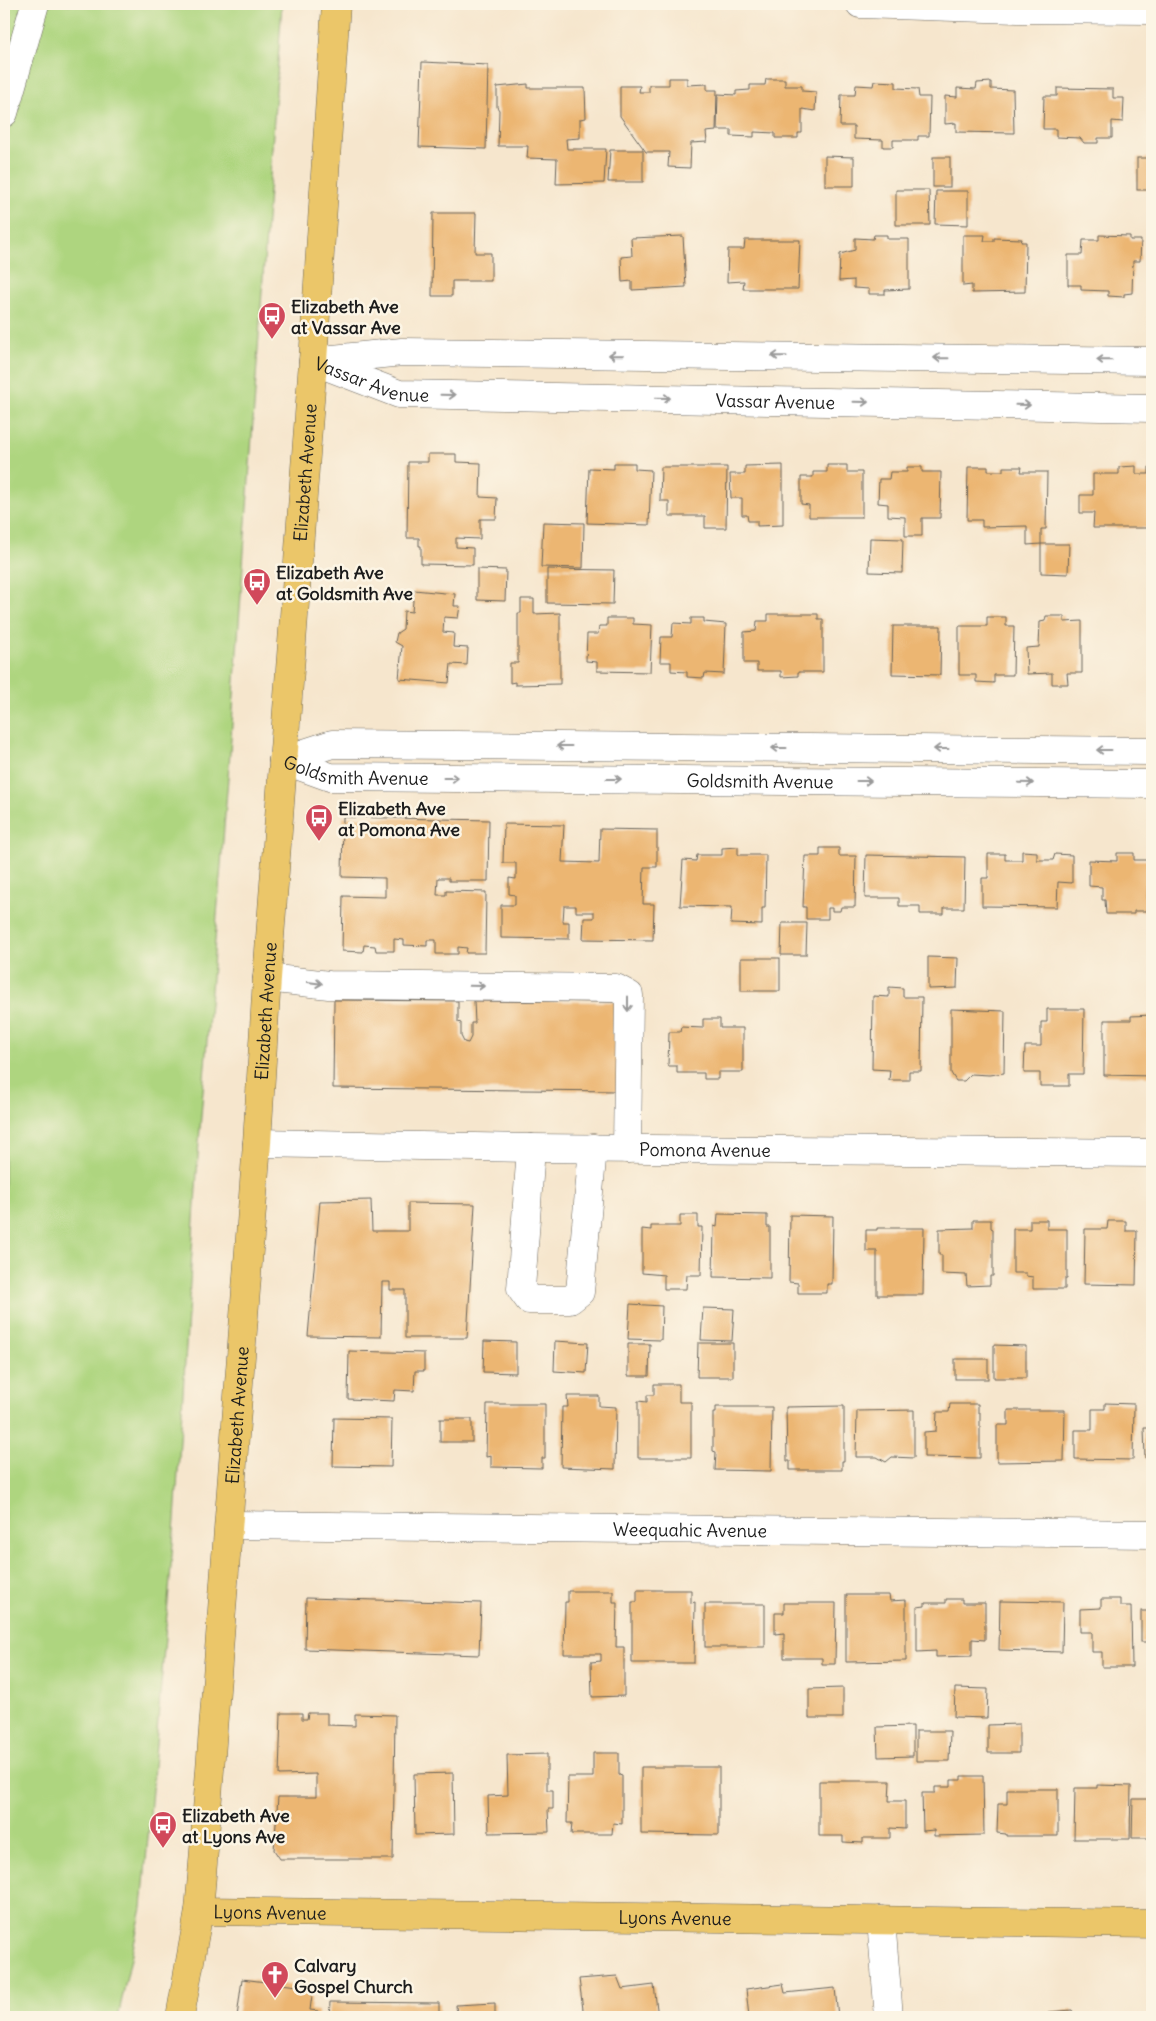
<svg xmlns="http://www.w3.org/2000/svg" width="1156" height="2021" font-family="Delius,sans-serif">
<rect width="100%" height="100%" fill="#fcf5e5"/>
<filter id="ink" filterUnits="userSpaceOnUse"><feTurbulence type="fractalNoise" baseFrequency=".02" numOctaves="2"/><feDisplacementMap in="SourceGraphic" scale="10" xChannelSelector="R" yChannelSelector="G"/><feConvolveMatrix kernelMatrix="1 2 1 2 8 2 1 2 1" color-interpolation-filters="sRGB"/></filter>
<filter id="wash" filterUnits="userSpaceOnUse"><feTurbulence type="fractalNoise" baseFrequency=".0096" numOctaves="4" result="noise"/><feDisplacementMap in="SourceGraphic" scale="20" xChannelSelector="R" yChannelSelector="G"/><feGaussianBlur stdDeviation="1.12" result="paint"/><feColorMatrix in="noise" values="0 0 0 0 0 0 0 0 0 0 0 0 0 0 0 0 0 1.4 0 .05"/><feComposite in="paint" operator="in"/></filter>
<g filter="url(#wash)">
<rect width="100%" height="100%" fill="#f6e6cd"/>
<path fill="#aed57f" stroke="#65784e" d="M4,4H282L230,753L199,1141L175,1520L142,1908L118,2017H4Z"/>
<g id="blocks">
<g fill="#ecb672">
<path d="M422,62L488,65L486,149L419,147Z"/>
<path d="M669,78H687V85L707,84V90H717L716,131L706,132L707,142L691,143L690,168L668,167L669,152H646L620,116V86H640L639,92H649V85H669Z"/>
<path d="M766,79H785V86H802V91L816,92L815,111L802,109V133H798V138H775V133L754,132V137L731,136V130H717L718,94L736,95V91L750,90V85H765Z"/>
<path d="M874,81L896,82V88L918,89L919,97H930L929,136H918V140H893V147H883V140L854,139V126H840L841,95H855L856,85L873,86Z"/>
<path d="M991,82V89L1013,90L1014,133L956,132V123L945,124V96L957,97V88L976,89L977,83Z"/>
<path d="M528,84V88H585L586,118L580,119V138L566,139L567,149H606L604,183L556,184L557,159L527,158L528,146H498L499,110L497,107V87Z"/>
<path d="M1057,88L1113,89V98H1124L1123,122L1112,121V138H1098V143H1084L1080,138L1056,137V129H1043L1044,96H1057Z"/>
<rect x="1148" y="97" width="4" height="29"/>
<path d="M610,150H643V182H608Z"/>
<path d="M825,156L854,157V186H825Z"/>
<rect x="933" y="157" width="17" height="30"/>
<rect x="1137" y="158" width="15" height="32"/>
<path d="M896,190H929L930,225H896Z"/>
<path d="M936,191H968V225L935,224Z"/>
<path d="M433,213H476L475,253H491V281H452V296H432Z"/>
<path d="M874,235H887V239H909V289L885,290V294H869V289L854,288V280L839,281L840,254L855,250V238L873,239Z"/>
<path d="M963,235H985L984,241H994V238L1022,239L1021,242H1026L1025,292L972,293V285L963,286Z"/>
<path d="M1099,235L1130,236V240H1141L1140,261H1133L1132,293L1124,294V297L1108,296V291L1081,290V285H1068V255H1082L1083,240H1099Z"/>
<path d="M683,236L686,287L632,290V281L622,282L621,257L632,256L631,238Z"/>
<path d="M745,240H800L798,289H743L744,281L727,282L728,249H744Z"/>
<path d="M428,454H456V462L481,463L480,497L497,498L496,519H480V539L456,538V547L473,548V565L421,564V546H419V538H407L408,462H428Z"/>
<path d="M614,463H635V469L651,470L649,525L587,523L589,468L614,469Z"/>
<path d="M783,465V525L757,526V521H748L747,515H742V498H731L730,474H745V466Z"/>
<path d="M827,465H847V472H862V517H809V505L801,504V477H813V472H827Z"/>
<path d="M1136,466V474H1149V467H1152V528H1093L1094,513H1080V495H1093V474H1119V467Z"/>
<path d="M661,467H727L726,528H705V516H669V501H660Z"/>
<path d="M907,467H922V472H941L940,518H922V536H905V517L888,516V504L878,503L879,479H889L890,472H907Z"/>
<path d="M968,467H988V471H1003V467H1022L1021,472H1047L1046,529H1041V544L1027,545V526L982,527V520H967Z"/>
<path d="M543,522L584,523L583,568L541,567Z"/>
<path d="M870,538L903,539L902,573L869,572Z"/>
<path d="M1041,544H1069L1068,574L1041,573Z"/>
<path d="M477,569L506,570L505,601L477,600Z"/>
<path d="M547,569L614,570L613,604L547,603Z"/>
<path d="M414,590L455,594L454,606H460L458,618L444,617L443,632L454,633L453,647L468,648L467,665L451,664L449,683L399,679L402,646L395,642L397,633L403,629L404,611L412,612Z"/>
<path d="M521,599H534V614L560,613V684L515,685V682L510,683V663H518V613H521Z"/>
<path d="M768,614H818V619H823V672H798V676L781,677V671H757V663H744V632L756,631L757,621H768Z"/>
<path d="M1046,616H1064V622L1082,621V673H1067L1068,684H1052V673L1027,674L1026,648L1039,647L1040,622L1045,621Z"/>
<path d="M987,617H1006V626H1014L1013,675H994V683L976,682V675H959V626H987Z"/>
<path d="M607,618H633V624L652,625L650,672L597,671V662L586,661L587,634H598L599,626H607Z"/>
<path d="M691,618H704V622L726,624L724,674L705,673L704,678L687,677V672L671,671V662H660L661,637H672L673,623L691,624Z"/>
<path d="M893,626H941L940,675L892,674Z"/>
<path d="M343,817L489,820L488,881H449V878H438L437,895H446V891L486,892L485,953H466L467,948L458,947V954H436V940H427V946L404,945V940L394,939V951H376L375,946L364,945L363,952L342,951L343,896L385,897V878L342,877Z"/>
<path d="M504,824L564,825L562,862L599,863L600,829L657,830V867H644L643,904H654L653,940L583,939L584,918H594V912H576V906H564L563,922H569V939L501,938V905H515V895L509,894V878L516,879V863H503Z"/>
<path d="M738,847V855H766L765,908H762V925L731,924L732,907L680,906L683,860L696,861L697,855H722V848Z"/>
<path d="M820,848H839V856H856L855,907H841L840,911H832V908H828V919H806V907H803L805,856H820Z"/>
<path d="M1022,851L1037,852V860H1053L1055,854L1072,855V883L1058,882L1057,907L982,906V878H988V854H1005V860H1022Z"/>
<path d="M1117,853H1134V860H1148L1147,911H1134V914H1106L1105,900H1102V887L1089,886V860L1117,861Z"/>
<path d="M866,855L965,857L964,908H944V914H920V906H899V898H865Z"/>
<path d="M782,923H807L806,955H781Z"/>
<path d="M928,957L958,958L957,988L928,989Z"/>
<rect x="741" y="958" width="39" height="33"/>
<path d="M889,987L903,988V997H922L921,1071H909V1080H889L890,1070L872,1069L873,996L889,997Z"/>
<path d="M334,1000L458,1001V1022L461,1023V1036L464,1042L468,1043L471,1037V1023H475L474,1001L619,1002L618,1091L333,1088Z"/>
<path d="M951,1009L1005,1011L1004,1073L989,1075L971,1074L964,1081H956L951,1073Z"/>
<path d="M1047,1009H1084L1083,1074H1069V1086H1040V1073H1024L1025,1046H1041V1022H1047Z"/>
<path d="M1152,1015V1076L1104,1075V1020H1131V1016Z"/>
<path d="M703,1019H720V1028H743V1072H718V1079H704V1073H677V1066H668L669,1032H680L681,1027L703,1028Z"/>
<path d="M371,1200L372,1231H408V1203L475,1204L467,1338H405V1290H390V1282H382L381,1337L308,1336L320,1201Z"/>
<path d="M718,1214L767,1215V1227H770V1278L713,1277L714,1226L717,1227Z"/>
<path d="M680,1215H698V1227H702L701,1275H687L686,1289H664V1275L642,1273V1229L651,1230V1226H680Z"/>
<path d="M790,1215L833,1216L832,1284H827V1293H798V1283L789,1282Z"/>
<path d="M973,1220H991V1228L993,1229V1276H990V1285L967,1286L966,1275L942,1274V1255H939V1229L973,1228Z"/>
<path d="M1030,1220H1047V1229H1067V1279H1065V1289H1033V1277L1026,1276V1273H1013V1229H1030Z"/>
<path d="M1108,1221H1126V1231H1137L1136,1285L1084,1284L1085,1229H1107Z"/>
<path d="M877,1228H924L923,1295H877V1251H866V1230H877Z"/>
<path d="M630,1304L662,1306L661,1340L628,1339Z"/>
<path d="M703,1308L734,1309L732,1341L701,1340Z"/>
<path d="M484,1341L516,1342V1373L483,1372Z"/>
<path d="M555,1341L588,1343L586,1373L554,1371Z"/>
<path d="M698,1343H733V1377H697Z"/>
<path d="M628,1344H650L649,1376H628Z"/>
<path d="M994,1345L1026,1346V1378H994Z"/>
<path d="M349,1351L424,1353V1371H415L414,1391L395,1390L394,1401L348,1399Z"/>
<rect x="955" y="1359" width="33" height="20"/>
<path d="M654,1384H679V1402H691V1458H638V1401L647,1402V1395H654Z"/>
<path d="M567,1396H599V1406L616,1407L615,1469L561,1467L562,1407H568Z"/>
<path d="M1105,1403L1134,1404L1133,1460L1075,1459V1430H1092V1409H1105Z"/>
<path d="M487,1404H545V1458H542V1468L491,1467V1456L486,1457Z"/>
<path d="M950,1404H978V1412H980V1458L924,1457V1432L936,1431L937,1412H949Z"/>
<path d="M844,1406V1461H842V1470H790V1461H787L786,1407Z"/>
<path d="M716,1407H772L771,1471L715,1470L716,1452L713,1451V1413H716Z"/>
<path d="M914,1410V1458L892,1457L886,1462L877,1457H856L857,1411Z"/>
<path d="M1008,1410H1065L1064,1461L997,1462V1425H1008Z"/>
<path d="M334,1418L392,1419L391,1467L333,1466Z"/>
<rect x="440" y="1419" width="32" height="23"/>
<path d="M1144,1428H1152V1458H1145Z"/>
<path d="M637,1590H691V1603L695,1602L694,1663H632V1602H637Z"/>
<path d="M568,1591H613V1602H617L616,1647H624V1696L592,1697L591,1662L601,1661V1654H564L565,1602H568Z"/>
<path d="M846,1595H889L890,1601L906,1600V1661L846,1662Z"/>
<path d="M306,1598L481,1603L479,1655L305,1649Z"/>
<path d="M946,1599H962V1603H985V1640L972,1639V1656L936,1657V1651L917,1652V1607L925,1606V1603H946Z"/>
<path d="M1101,1599H1120V1606H1131L1132,1667H1102V1652H1092V1632H1080V1609L1101,1608Z"/>
<path d="M1000,1601L1063,1602L1062,1652L999,1650Z"/>
<path d="M784,1603H836L835,1664H822V1658H784V1633L775,1634V1613H784Z"/>
<rect x="705" y="1604" width="60" height="43"/>
<rect x="1141" y="1611" width="11" height="31"/>
<path d="M843,1688V1718H809V1689Z"/>
<path d="M955,1688L988,1689L987,1718L954,1717Z"/>
<path d="M281,1713H302V1719H307L308,1713H327V1725L355,1726V1714L395,1715L393,1859H280L274,1850L278,1797H316V1774L279,1775Z"/>
<path d="M1019,1724V1753H988V1725Z"/>
<path d="M913,1726V1756L878,1757L877,1727Z"/>
<path d="M916,1731H950L949,1761H916Z"/>
<path d="M593,1753H619V1775L622,1776V1824L613,1823L612,1834H571L572,1823H567L568,1777H593Z"/>
<path d="M547,1754V1790H553V1809H548L549,1832L489,1833L488,1796L508,1795L507,1755Z"/>
<path d="M641,1767H719V1835L641,1834Z"/>
<path d="M453,1773L454,1834L415,1835L414,1774Z"/>
<path d="M961,1776H983L984,1835L934,1836V1830L923,1831L922,1793H935V1787H951V1780H961Z"/>
<path d="M819,1781H890L889,1801H905V1829L890,1828V1838H863V1843L843,1842V1836H819Z"/>
<path d="M1097,1785L1131,1786L1130,1839H1074L1075,1788H1097Z"/>
<path d="M1007,1789H1058V1836H1006V1834L997,1833L998,1804H1007Z"/>
<path d="M1133,1799H1152V1838H1132Z"/>
<path d="M617,1976L622,1989L654,1985L658,2017H584L579,1979Z"/>
<path d="M242,1979L313,1988L310,2010L318,2011V2017H237Z"/>
<path d="M783,1984L785,1993L835,1988L838,2017H749L746,1989Z"/>
<path d="M330,2002L439,2003V2017H329Z"/>
<path d="M495,2003V2017H457L456,2005Z"/>
<path d="M1072,2010L1075,2017H1036L1049,2015L1048,2012Z"/>
<path d="M996,2013L997,2017H941V2016Z"/>
</g>
</g>
</g>
<g filter="url(#ink)">
<use href="#blocks" fill-opacity="0" stroke="#68635a" stroke-width="1"/>
<g fill="none" stroke-linecap="round" stroke-linejoin="round">
<defs>
<g id="minor">
<path d="M860,4L1018,9L1152,10"/>
<path d="M4,113L35,4"/>
<path id="s1" d="M1152,361L402,352L313,361L399,394L1152,408"/>
<path id="s2" d="M283,760L330,777L1152,784"/>
<path d="M283,760L332,744L1152,751"/>
<path d="M267,978L329,985L616,988L629,995L627,1149"/>
<path id="s3" d="M257,1143L531,1148L1152,1153"/>
<path d="M531,1148L521,1289L529,1300H570L580,1292L593,1148"/>
<path id="s4" d="M229,1525L1152,1534"/>
<path d="M881,1920L889,2017"/>
</g>
<g id="major">
<path id="s5" d="M199,1911L1152,1924"/>
<path id="s6" d="M180,2017L199,1911L203,1863L257,1143L267,978L313,361L336,4"/>
</g>
</defs>
<use href="#minor" stroke="#68635a" stroke-width="29"/>
<use href="#major" stroke="#68635a" stroke-width="29"/>
<use href="#minor" stroke="#fff" stroke-width="28"/>
<use href="#major" stroke="#ebc669" stroke-width="28"/>
</g>
<defs><path id="oneway-shaft" d="M-6 0H5M1.5-3L5.5 0L1.5 3" fill="none" stroke-width="1.6" stroke-linecap="round" stroke-linejoin="round" transform="scale(1.25)"/></defs>
<g stroke="#999">
<use href="#oneway-shaft" transform="translate(616 355) rotate(-179)"/>
<use href="#oneway-shaft" transform="translate(779 356) rotate(-179)"/>
<use href="#oneway-shaft" transform="translate(941 358) rotate(-179)"/>
<use href="#oneway-shaft" transform="translate(1104 360) rotate(-179)"/>
<use href="#oneway-shaft" transform="translate(448 395) rotate(1)"/>
<use href="#oneway-shaft" transform="translate(663 398) rotate(1)"/>
<use href="#oneway-shaft" transform="translate(861 402) rotate(1)"/>
<use href="#oneway-shaft" transform="translate(1023 405) rotate(1)"/>
<use href="#oneway-shaft" transform="translate(564 746) rotate(-180)"/>
<use href="#oneway-shaft" transform="translate(779 748) rotate(-180)"/>
<use href="#oneway-shaft" transform="translate(941 749) rotate(-180)"/>
<use href="#oneway-shaft" transform="translate(1104 750) rotate(-180)"/>
<use href="#oneway-shaft" transform="translate(451 778)"/>
<use href="#oneway-shaft" transform="translate(614 779)"/>
<use href="#oneway-shaft" transform="translate(864 781)"/>
<use href="#oneway-shaft" transform="translate(1026 783) rotate(1)"/>
<use href="#oneway-shaft" transform="translate(315 983) rotate(7)"/>
<use href="#oneway-shaft" transform="translate(477 986) rotate(1)"/>
<use href="#oneway-shaft" transform="translate(628 1004) rotate(90)"/>
</g>
</g>
<defs>
<symbol id="bus-pin" viewBox="-11 -11 22 30"><path d="M0 17L-7.5 6A9.5 9.5 0 1 1 7.5 6Z" fill="#d1495b" stroke="#fcf5e5"/><path d="M-5-6H5V4H4V6H2V4H-2V6H-4V4H-5ZM-3.5-4V0h7V-4ZM-3.5 1.2v1.5H-2V1.2ZM2 1.2v1.5H3.5V1.2Z" fill="#fff"/></symbol>
<symbol id="church-pin" viewBox="-11 -11 22 30"><path d="M0 17L-7.5 6A9.5 9.5 0 1 1 7.5 6Z" fill="#d1495b" stroke="#fcf5e5"/><path d="M-1.2-6h2.4v3.5h3.3v2.4h-3.3V6h-2.4V-.1h-3.3v-2.4h3.3Z" fill="#fff"/></symbol>
</defs>
<g fill-rule="evenodd">
<use href="#bus-pin" x="256" y="300" width="32" height="43"/>
<use href="#bus-pin" x="241" y="566" width="32" height="43"/>
<use href="#bus-pin" x="303" y="802" width="32" height="43"/>
<use href="#bus-pin" x="147" y="1809" width="32" height="43"/>
<use href="#church-pin" x="259" y="1959" width="32" height="43"/>
</g>
<g text-anchor="middle" dominant-baseline="central" stroke-width="5" stroke-linejoin="round" paint-order="stroke">
<g font-size="18" font-weight="bold" fill="#1c1c1c" stroke="#fcf5e5" text-anchor="start">
<text x="291" y="306">Elizabeth Ave<tspan x="291" dy="21">at Vassar Ave</tspan></text>
<text x="276" y="572">Elizabeth Ave<tspan x="276" dy="21">at Goldsmith Ave</tspan></text>
<text x="338" y="808">Elizabeth Ave<tspan x="338" dy="21">at Pomona Ave</tspan></text>
<text x="182" y="1815">Elizabeth Ave<tspan x="182" dy="21">at Lyons Ave</tspan></text>
<text x="294" y="1965">Calvary<tspan x="294" dy="21">Gospel Church</tspan></text>
</g>
<g font-size="18" fill="#1c1c1c" stroke="#fcf5e5">
<text stroke="none"><textPath href="#s1" startOffset="902">Vassar Avenue</textPath></text>
<text stroke="none"><textPath href="#s1" startOffset="1308">Vassar Avenue</textPath></text>
<text stroke="none"><textPath href="#s6" startOffset="1550">Elizabeth Avenue</textPath></text>
<text stroke="none"><textPath href="#s2" startOffset="75">Goldsmith Avenue</textPath></text>
<text stroke="none"><textPath href="#s2" startOffset="480">Goldsmith Avenue</textPath></text>
<text stroke="none"><textPath href="#s6" startOffset="1010">Elizabeth Avenue</textPath></text>
<text stroke="none"><textPath href="#s3" startOffset="448">Pomona Avenue</textPath></text>
<text stroke="none"><textPath href="#s6" startOffset="605">Elizabeth Avenue</textPath></text>
<text stroke="none"><textPath href="#s4" startOffset="461">Weequahic Avenue</textPath></text>
<text stroke="none"><textPath href="#s5" startOffset="71">Lyons Avenue</textPath></text>
<text stroke="none"><textPath href="#s5" startOffset="476">Lyons Avenue</textPath></text>
</g>
</g>
<rect width="1156" height="2021" fill="none" stroke="#fcf5e5" stroke-width="20"/>
</svg>
